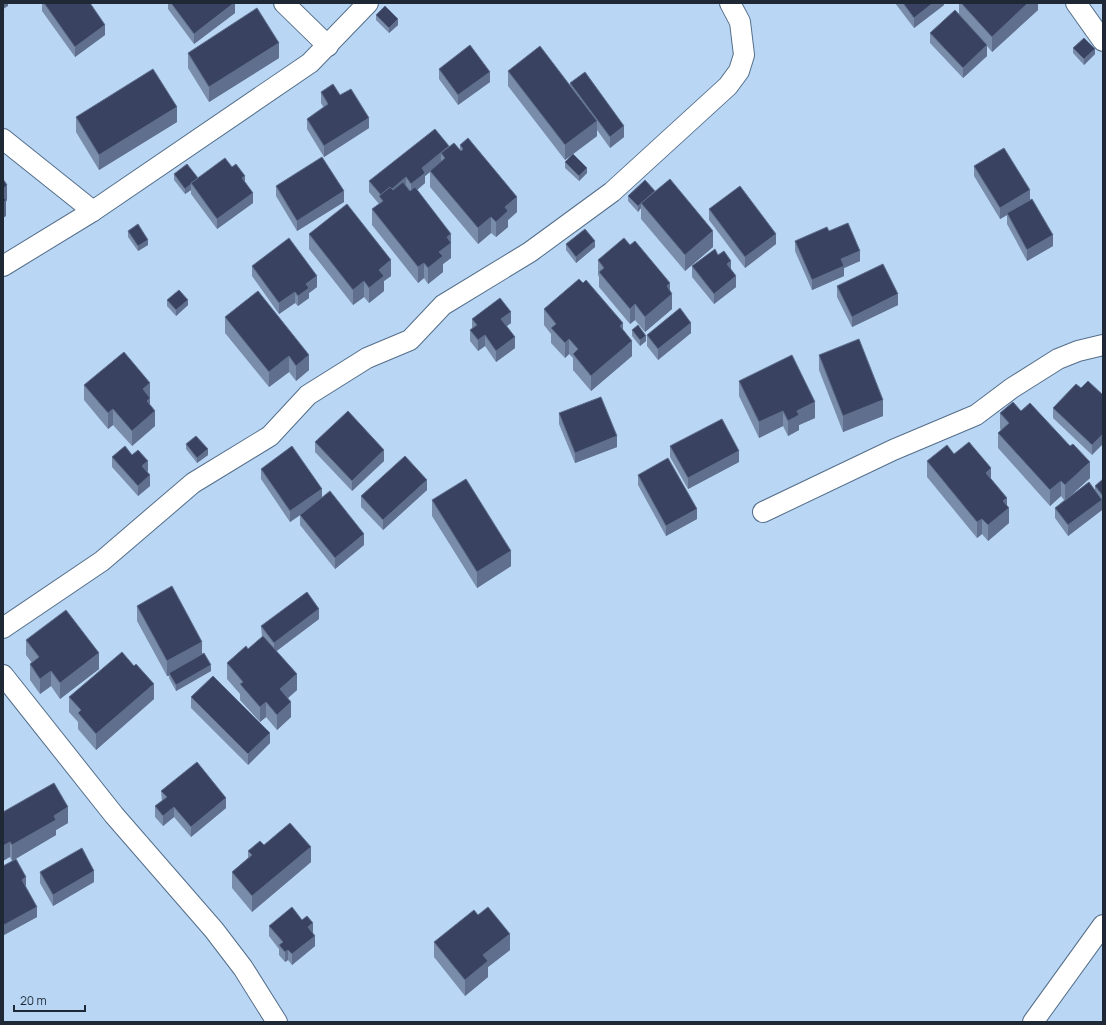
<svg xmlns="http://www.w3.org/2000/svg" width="1106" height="1025" font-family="Manrope,sans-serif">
<rect width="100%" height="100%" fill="#b9d6f4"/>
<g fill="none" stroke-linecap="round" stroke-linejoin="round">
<defs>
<g id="street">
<path d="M284,3L328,46"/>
<path d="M1076,3L1103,41"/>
<path d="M3,139L93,211"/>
<path d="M3,266L93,211L310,63L368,3"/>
<path d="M763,512L893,450L976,415L1012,388L1058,359L1078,351L1103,345"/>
<path d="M3,628L102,561L193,483L270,436L308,395L367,358L410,340L443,305L530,252L612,192L728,86L739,71L744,55L740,22L730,3"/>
<path d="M3,675L114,815L214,930L243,968L277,1022"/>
<path d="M1033,1022L1103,925"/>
</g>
</defs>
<use href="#street" stroke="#546e89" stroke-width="22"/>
<use href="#street" stroke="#fff" stroke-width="20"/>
</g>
<g fill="#798caa">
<path d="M42,3H90L105,35L75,57L42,11Z"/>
<path d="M168,3H235V13L194,44L168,9Z"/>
<path d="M895,3H944V5L914,28Z"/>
<path d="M959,3H1038V10L992,52L987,46V56L963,78L930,43V33L959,14Z"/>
<path d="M376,15L398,25L389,33L376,20Z"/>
<path d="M1073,48L1095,54L1084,65L1073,53Z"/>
<path d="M188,53L279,58L209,102L188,68Z"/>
<path d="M439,69L490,82L458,105L439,79Z"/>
<path d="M508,71L570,86V83L624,137L610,148L597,130V136L565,160L508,86Z"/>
<path d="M321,92L369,128L324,157L307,129V119L324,108L321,103Z"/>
<path d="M76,117L177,122L99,170L76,132Z"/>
<path d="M460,145L517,212L508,220V227L496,237L491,233L478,244L430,187V172L425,176V183L417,190L451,234V258L443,264V272L428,284L424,278L418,283L372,225V209L379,204L369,192V181L449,146L460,150Z"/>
<path d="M565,162L587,173L579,181L565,168Z"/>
<path d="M974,166L1030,200L1053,246L1027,261L1007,224V215L1000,219L974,176Z"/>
<path d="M232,167L245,183L253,203L217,229L191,194V190L185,194L174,180V174L198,178Z"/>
<path d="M276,186L344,202L297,231L276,196Z"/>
<path d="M655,192L713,247L685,271L641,219V208L638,212L628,201V196Z"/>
<path d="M709,209L776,244L745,268L709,220Z"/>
<path d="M128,231L148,245L138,251L128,237Z"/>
<path d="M829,231L860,261L844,268V276L812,290L795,251V241Z"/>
<path d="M309,234L391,276L384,281V291L369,303L364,297L353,305L309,249Z"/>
<path d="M566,244L595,247L576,263L566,250Z"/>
<path d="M630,245L670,291L672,309L645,332L635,320L630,324L599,287V277L598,275V260Z"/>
<path d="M718,255L731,270L736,287L714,304L692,277V266Z"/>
<path d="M252,266L317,287L309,293V298L298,306L295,303L279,314L252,276Z"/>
<path d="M837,286L898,305L852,327L837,297Z"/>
<path d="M258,291L309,370L296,381L289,372L269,387L225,333V317Z"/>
<path d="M167,300L188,305L176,316L167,306Z"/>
<path d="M544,309L623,331L632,356L591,391L573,370V358L569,354L565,358L551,343V334L544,325Z"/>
<path d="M472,319L511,323L507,326L515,348L496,362L485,346L478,351L470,341V330L472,329Z"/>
<path d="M632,330L646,341L640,346L632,336Z"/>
<path d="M691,333L658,360L647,346V335Z"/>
<path d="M819,355L883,416L843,432L819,370Z"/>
<path d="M739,381L815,418L799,425V430L788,436L783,426L759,438L739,396Z"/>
<path d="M150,383V405L155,426L132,446L113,425L108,429L84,400V385Z"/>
<path d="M1081,388L1103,395L1092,455L1053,418V408Z"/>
<path d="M1021,411L1090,478L1066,499L1095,490V486L1103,479V502L1102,500V510L1068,536L1055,518V508L1064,500L1061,496L1050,506L998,448V433L1001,430L1000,429V413Z"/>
<path d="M559,413L617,447L575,463L559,424Z"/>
<path d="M315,442L384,461L352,491L315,452Z"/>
<path d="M186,444L208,455L197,463L186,449Z"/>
<path d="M670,446L739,462L688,489L670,457Z"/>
<path d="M954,454L991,479L1007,505L1009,523L988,541L982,534L977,538L927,477V461Z"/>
<path d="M132,455L148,471L147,472L150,486L138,496L112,467V457Z"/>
<path d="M261,469L364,545L335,569L300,525V515L290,522L261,479Z"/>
<path d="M638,475L697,519L666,536L638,485Z"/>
<path d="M427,490L383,530L361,507V496Z"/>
<path d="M432,500L511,566L477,588L432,516Z"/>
<path d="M137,606L202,654L211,671L176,691L169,678V676H167L137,621Z"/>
<path d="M319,619L276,651L297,690L288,698L291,717L277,730L266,717L260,722L240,700V694L227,679V663L248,649L262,637L261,626Z"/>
<path d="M26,640L99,669L60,699L51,686L40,694L30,680V664L32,663L26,655Z"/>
<path d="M69,697L154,699L96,750L78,729V722L69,712Z"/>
<path d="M191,697L270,743L248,765L191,708Z"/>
<path d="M161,791L226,808L191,837L174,817L163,826L155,817V806L162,801Z"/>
<path d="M3,812L68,823L56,830V835L12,861L10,857Z"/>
<path d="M264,845L311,862L252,912L232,888V872L248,858V851Z"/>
<path d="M3,866L26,888L37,917L4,935L3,933Z"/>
<path d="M40,872L94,882L53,906L40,883Z"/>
<path d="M478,915L510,950L488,967V977L465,996L434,957V942Z"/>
<path d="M269,926L313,934L315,946L292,965L288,960L285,962L279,955V949L269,936Z"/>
</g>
<g fill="#5f6f8d">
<path d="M3,3H8V6L3,9Z"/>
<path d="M235,3V13L194,44V34Z"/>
<path d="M933,3H944V5L914,28V18Z"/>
<path d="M1028,3H1038V10L992,52V37Z"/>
<path d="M398,19V25L389,33V28Z"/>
<path d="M105,25V35L75,57V47Z"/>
<path d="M279,43V58L209,102V87Z"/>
<path d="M987,45V56L963,78V68Z"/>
<path d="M1095,49V54L1084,65V59Z"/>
<path d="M490,72V82L458,105V95Z"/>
<path d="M177,107V122L99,170V155Z"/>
<path d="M369,118V128L324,157V146Z"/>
<path d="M597,121V136L565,160V145Z"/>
<path d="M624,126V137L610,148V137Z"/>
<path d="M449,146L445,158L441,153V163L425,176V183L411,195V184L422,168Z"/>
<path d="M587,168V173L579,181V176Z"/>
<path d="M245,176V186L242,178Z"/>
<path d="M406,177V188L383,201L382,197Z"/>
<path d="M191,184V190L185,194V189Z"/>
<path d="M7,185V200L6,202V216L3,218V189Z"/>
<path d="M1030,190V201L1007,213V215L1000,219V208Z"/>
<path d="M344,191V202L297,231V221Z"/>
<path d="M655,191V196L641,203V208L638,212V206Z"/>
<path d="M253,193V203L217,229V219Z"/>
<path d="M517,197V212L508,220V227L496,237V222L505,207Z"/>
<path d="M491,217V233L478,244V228Z"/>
<path d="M713,231V247L685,271V255Z"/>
<path d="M451,234V258L443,264V272L428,284V268L439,252L447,237Z"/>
<path d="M776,234V244L745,268V257Z"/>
<path d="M1053,235V246L1027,261V250Z"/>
<path d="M148,240V245L138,251V246Z"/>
<path d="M595,241V247L576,263V257Z"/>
<path d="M860,251V261L844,268V276L812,290V280L841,259Z"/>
<path d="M391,260V276L384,281V291L369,303V288L379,270Z"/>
<path d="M731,261V272L727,264Z"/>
<path d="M424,263V278L418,283V267Z"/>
<path d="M317,276V287L309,293V298L298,306V296L306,284Z"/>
<path d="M736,276V287L714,304V294Z"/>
<path d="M364,281V297L353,305V290Z"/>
<path d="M670,283V295L672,294V309L645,332V317L667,286Z"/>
<path d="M295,292V303L279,314V303Z"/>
<path d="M898,294V305L852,327V317Z"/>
<path d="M188,300V305L176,316V310Z"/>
<path d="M635,304V320L630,324V309Z"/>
<path d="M511,312V323L501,330V319Z"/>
<path d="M623,323V339L620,326Z"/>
<path d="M691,323V333L658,360V349Z"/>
<path d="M485,335V346L478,351V340Z"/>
<path d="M646,336V341L640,346V340Z"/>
<path d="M515,337V348L496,362V351Z"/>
<path d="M569,339V354L565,358V343Z"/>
<path d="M632,341V356L591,391V376Z"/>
<path d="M309,355V370L296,381V366Z"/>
<path d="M289,356V372L269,387V372Z"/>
<path d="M150,383V414L143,389Z"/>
<path d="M883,400V416L843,432V416Z"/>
<path d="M815,402V418L799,425V430L788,436V421L797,411Z"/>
<path d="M113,409V425L108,429V413Z"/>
<path d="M155,411V426L132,446V431Z"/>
<path d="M783,411V426L759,438V422Z"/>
<path d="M1103,434V444L1092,455V445Z"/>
<path d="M617,436V447L575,463V453Z"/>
<path d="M208,449V455L197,463V458Z"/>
<path d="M384,450V461L352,491V481Z"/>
<path d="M739,451V462L688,489V478Z"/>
<path d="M148,461V471L142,476V466Z"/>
<path d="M1090,462V478L1065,501V485Z"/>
<path d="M991,468V484L986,473Z"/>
<path d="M150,475V486L138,496V486Z"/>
<path d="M427,480V490L383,530V520Z"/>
<path d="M1061,481V496L1050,506V490Z"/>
<path d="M322,489V500L290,522V511Z"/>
<path d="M1007,498V510L1009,508V523L988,541V525L1003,501Z"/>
<path d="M1102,500V510L1068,536V525Z"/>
<path d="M697,509V519L666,536V526Z"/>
<path d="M982,519V534L977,538V522Z"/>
<path d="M364,534V545L335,569V558Z"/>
<path d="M511,551V566L477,588V572Z"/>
<path d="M319,609V619L274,653V643Z"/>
<path d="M202,642V657L169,673V676H167V661Z"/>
<path d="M99,653V669L60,699V683Z"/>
<path d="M211,665V671L176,691V685Z"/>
<path d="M51,671V686L40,694V679Z"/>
<path d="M297,674V690L280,705V689Z"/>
<path d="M154,684V699L96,750V734Z"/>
<path d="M266,702V717L260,722V707Z"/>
<path d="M291,702V717L277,730V715Z"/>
<path d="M270,733V743L248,765V754Z"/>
<path d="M226,798V808L191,837V827Z"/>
<path d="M68,807V823L56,830V835L12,861V845L54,816Z"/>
<path d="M174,807V817L163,826V816Z"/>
<path d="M10,842V857L3,861V846Z"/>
<path d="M311,847V862L252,912V896Z"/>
<path d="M94,871V882L53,906V895Z"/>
<path d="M26,877V888L22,890V880Z"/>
<path d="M37,907V917L4,935V925Z"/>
<path d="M313,923V934L308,927Z"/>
<path d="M510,934V950L488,967V977L465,996V980L483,955Z"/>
<path d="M315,936V946L292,965V954Z"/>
<path d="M288,950V960L285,962V952Z"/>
</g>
<g fill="#394361" stroke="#5f6f8d">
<path d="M44,3H90L105,25L75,47Z"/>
<path d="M171,3H234L194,34Z"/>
<path d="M903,3H933L914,18Z"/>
<path d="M961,3H1028L992,37Z"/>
<path d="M385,6L398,19L389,28L376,15Z"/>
<path d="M257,8L279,43L209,87L188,53Z"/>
<path d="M955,10L987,45L963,68L930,33Z"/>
<path d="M1084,38L1095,49L1084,59L1073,48Z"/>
<path d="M470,45L490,72L458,95L439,69Z"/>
<path d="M540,46L597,121L565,145L508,71Z"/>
<path d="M153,69L177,107L99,155L76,117Z"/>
<path d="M585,72L624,126L610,137L570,83Z"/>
<path d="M333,84L340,95L351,89L369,118L324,146L307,119L328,104L321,92Z"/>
<path d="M435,129L449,146L422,168L425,173L411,184L406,177L392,189L390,187L381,195L369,181Z"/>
<path d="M468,138L517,197L505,207L508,211L496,222L491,217L478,228L430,171L445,158L441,153L454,143L461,151L463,149L460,145Z"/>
<path d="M1004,148L1030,190L1000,208L974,166Z"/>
<path d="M573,154L587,168L579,176L565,162Z"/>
<path d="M322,157L344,191L297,221L276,186Z"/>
<path d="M225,158L232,167L236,164L245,176L242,178L253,193L217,219L191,183Z"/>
<path d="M187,164L198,178L191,183V184L185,189L174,174Z"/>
<path d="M3,179L7,185L3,189Z"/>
<path d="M670,179L713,231L685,255L641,203Z"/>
<path d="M645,180L655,191L638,206L628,196Z"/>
<path d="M403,182L410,191L415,187L451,234L447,237L451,243L439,252L443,256L428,268L424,263L418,267L372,209L383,201L379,196L390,187L393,190Z"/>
<path d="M740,186L776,234L745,257L709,209Z"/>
<path d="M3,197L6,200L3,203Z"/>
<path d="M1032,199L1053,235L1027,250L1007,213Z"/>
<path d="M347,204L391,260L379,270L384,276L369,288L364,281L353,290L309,234Z"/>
<path d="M848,223L860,251L841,259L844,266L812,280L795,241L827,227L829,231Z"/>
<path d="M138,224L148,240L138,246L128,231Z"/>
<path d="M585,229L595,241L576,257L566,244Z"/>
<path d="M289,238L317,276L306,284L309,288L298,296L295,292L279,303L252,266Z"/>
<path d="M624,238L630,245L635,241L670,283L667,286L672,294L645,317L635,304L630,309L599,272L604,268L598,260Z"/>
<path d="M715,249L718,255L724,251L731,261L727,264L736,276L714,294L692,266Z"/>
<path d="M883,264L898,294L852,317L837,286Z"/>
<path d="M579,279L583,283L586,280L623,323L620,326L632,341L591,376L573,354L578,349L569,339L565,343L551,328L556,324L544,309Z"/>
<path d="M179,290L188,300L176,310L167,300Z"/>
<path d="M258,291L309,355L296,366L289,356L269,372L225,317Z"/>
<path d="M500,298L511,312L501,319L515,337L496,351L485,335L478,340L470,330L477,325L472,319Z"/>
<path d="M680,308L691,323L658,349L647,335Z"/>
<path d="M638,325L646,336L640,340L632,330Z"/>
<path d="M859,339L883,400L843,416L819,355Z"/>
<path d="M124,352L150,383L143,389L150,398L147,401L155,411L132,431L113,409L108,413L84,385Z"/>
<path d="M792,355L815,402L797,411L799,415L788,421L783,411L759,422L739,381Z"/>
<path d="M1088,381L1103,395V434L1092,445L1053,408L1076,384L1081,388Z"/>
<path d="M601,397L617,436L575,453L559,413Z"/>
<path d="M1013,402L1021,411L1030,403L1070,446L1073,444L1090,462L1065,485L1061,481L1050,490L998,433L1009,423L1000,413Z"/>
<path d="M348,411L384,450L352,481L315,442Z"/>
<path d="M722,419L739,451L688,478L670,446Z"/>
<path d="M196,436L208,449L197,458L186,444Z"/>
<path d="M969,442L991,468L986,473L1007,498L1003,501L1009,508L988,525L982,519L977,522L927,461L947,445L954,454Z"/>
<path d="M125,446L132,455L138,450L148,461L142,466L150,475L138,486L112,457Z"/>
<path d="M292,446L322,489L290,511L261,469Z"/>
<path d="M405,456L427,480L383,520L361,496Z"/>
<path d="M668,458L697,509L666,526L638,475Z"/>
<path d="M466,479L511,551L477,572L432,500Z"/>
<path d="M1103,479V496L1095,486Z"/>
<path d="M1089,482L1102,500L1068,525L1055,508Z"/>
<path d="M330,491L364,534L335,558L300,515Z"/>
<path d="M172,586L202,642L167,661L137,606Z"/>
<path d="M307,592L319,609L274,643L261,626Z"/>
<path d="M66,610L99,653L60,683L51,671L40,679L30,664L39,657L26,640Z"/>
<path d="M263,636L297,674L280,689L291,702L277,715L266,702L260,707L240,684L243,682L227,663L246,646L248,649Z"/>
<path d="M122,652L134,666L136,664L154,684L96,734L78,713L81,710L69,697Z"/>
<path d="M204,653L211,665L176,685L169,673Z"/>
<path d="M213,676L270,733L248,754L191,697Z"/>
<path d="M197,762L226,798L191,827L174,807L163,816L155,806L167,797L161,791Z"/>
<path d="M54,783L68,807L54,816L56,820L12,845L10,842L3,846V812Z"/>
<path d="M290,823L311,847L252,896L232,872L252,855L248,851L260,841L264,845Z"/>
<path d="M82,848L94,871L53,895L40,872Z"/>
<path d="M16,859L26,877L22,880L37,907L4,925L3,923V866Z"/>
<path d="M292,907L302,920L307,916L313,923L308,927L315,936L292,954L288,950L285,952L279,945L283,942L269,926Z"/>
<path d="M488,907L510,934L483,955L488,961L465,980L434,942L474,910L478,915Z"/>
</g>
<rect width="1106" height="1025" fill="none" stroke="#1e2935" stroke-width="8"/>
<path d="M14 1005v6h71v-6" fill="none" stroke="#1e2935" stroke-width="2"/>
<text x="20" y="1005" font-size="12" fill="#1e2935" stroke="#b9d6f4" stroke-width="3" paint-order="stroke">20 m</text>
</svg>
